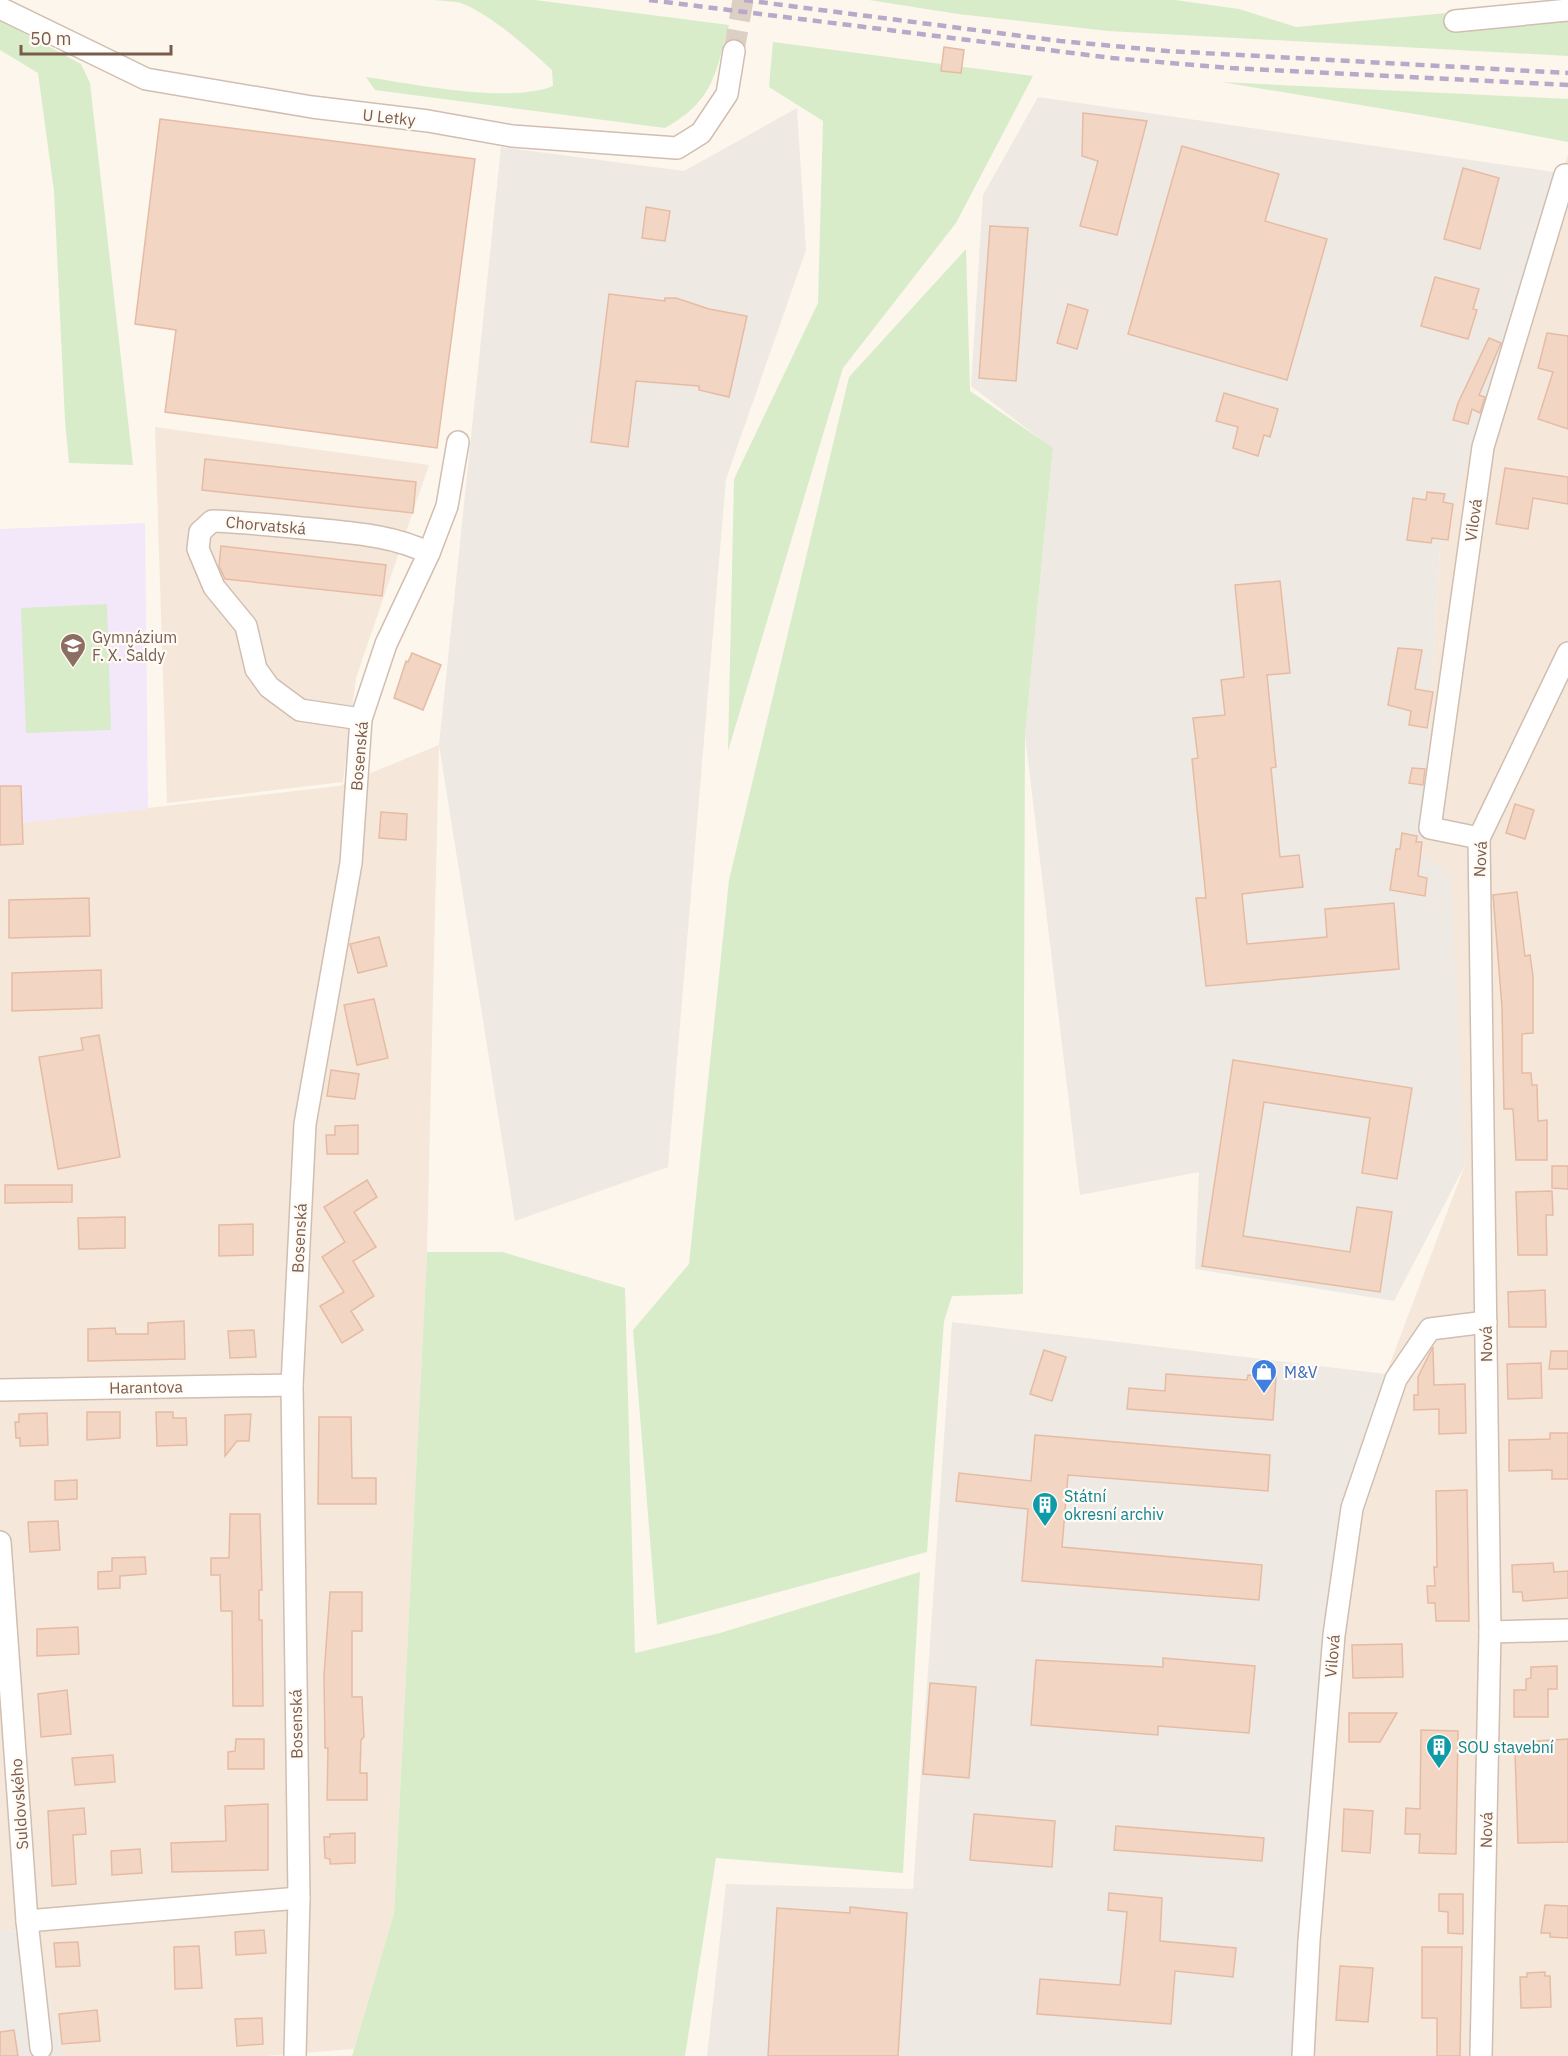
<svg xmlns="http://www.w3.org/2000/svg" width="1568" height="2056" font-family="'IBM Plex Sans',sans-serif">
<rect width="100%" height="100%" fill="#fdf6ec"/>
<g fill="#f5e8da">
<path d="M1568,155V2056H1294L1339,1516L1386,1374L1465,1165L1422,856L1440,549L1506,314Z"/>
<path d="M155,427L429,465L356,678L343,782L167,803Z"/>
<path d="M439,745L427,1252L394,1913L354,2049L265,2056H63L36,1935L0,1929V825L339,786Z"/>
</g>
<g fill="#efe9e4">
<path d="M1038,97L1561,173L1440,549L1422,856L1451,873L1465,1165L1394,1301L1195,1269L1199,1172L1080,1195L1025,735L1053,449L971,386L983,195Z"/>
<path d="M797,108L806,250L726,479L668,1167L515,1221L439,745L501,147L684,171Z"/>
<path d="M952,1322L1386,1374L1339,1516L1294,2056H707L726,1884L913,1889Z"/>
<path d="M0,1929L36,1935L63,2056H0Z"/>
</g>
<path fill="#f3e8fa" d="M145,523L148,809L0,825V529Z"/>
<g fill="#d8ecc9">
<path d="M433,0H535L729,25C715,74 714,101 665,128L375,90L366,77C414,84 509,104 553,86L552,70C530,49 490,14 461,3C453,1 441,1 433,0Z"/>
<path d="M869,0H1175L1239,9L1296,27L1447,13L1568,21V56L1108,31L958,14Z"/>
<path d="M0,20L81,64L90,83L133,465L69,463L65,420L54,191L38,73L0,50Z"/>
<path d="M773,42L1033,76L956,223L843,368L728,751L734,479L818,303L823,121L769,87Z"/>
<path d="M1221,82L1568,99V142L1451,120Z"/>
<path d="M966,249L970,391L1053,448L1025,735L1023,1294L952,1296L944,1321L927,1552L657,1625L633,1330L689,1264L729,880L849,377Z"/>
<path d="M107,604L111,730L26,733L21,608Z"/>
<path d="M427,1252H502L625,1288L635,1653L720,1633L920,1572L903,1873L716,1858L685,2056H352L394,1913Z"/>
</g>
<g fill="#f3d5c3" stroke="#e6bba3" stroke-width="1.5">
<path d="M944,47L964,50L961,73L941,71Z"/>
<path d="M1083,113L1147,121L1117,235L1080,226L1098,161L1082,156Z"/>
<path d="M160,119L475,159L437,448L165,412L176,330L135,324Z"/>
<path d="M1182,146L1279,174L1265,221L1327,239L1287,380L1128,334Z"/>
<path d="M1463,168L1499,178L1480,249L1444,239Z"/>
<path d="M646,207L670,211L665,241L642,238Z"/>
<path d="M990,226L1028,228L1016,381L979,378Z"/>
<path d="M1435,277L1479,289L1473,309L1477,310L1468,339L1421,326Z"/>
<path d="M609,294L665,301V298H676L709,309L747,316L729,397L699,390V386L636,381L628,447L591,442Z"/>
<path d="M1068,304L1088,310L1077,349L1057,343Z"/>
<path d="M1547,333L1568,336V429L1538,419L1553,372L1538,368Z"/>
<path d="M1489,338L1501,343L1479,395L1485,397L1480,413L1472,409L1468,424L1453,420L1458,403Z"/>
<path d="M1224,393L1278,409L1270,437L1264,435L1258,456L1233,448L1238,427L1216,421Z"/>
<path d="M205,459L416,482L413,513L202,490Z"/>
<path d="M1505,468L1568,477V504L1533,498L1528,529L1496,524Z"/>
<path d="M1427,492L1445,494L1443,502L1453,504L1448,540L1432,538L1431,543L1407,540L1413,498L1426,500Z"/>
<path d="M221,546L386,565L382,596L225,579L219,566Z"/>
<path d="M1280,581L1290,673L1267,675L1276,767L1271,768L1280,857L1299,855L1303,887L1242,894L1247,944L1327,937L1325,909L1394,903L1399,969L1206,986L1196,898H1206L1192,759L1198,758L1193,718L1225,715L1221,680L1244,677L1235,585Z"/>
<path d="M1398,648L1422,650L1415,689L1433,692L1427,728L1409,725L1411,711L1388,705Z"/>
<path d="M412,653L441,665L423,710L394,698L406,661L408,662Z"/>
<path d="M1412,768L1425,769L1423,785L1409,783Z"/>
<path d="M0,786H21L23,844L0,845Z"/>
<path d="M1515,804L1534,810L1525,839L1506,833Z"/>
<path d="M381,812L407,814L406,840L379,838Z"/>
<path d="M1402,833L1417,836L1416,842H1422L1418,876L1427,878L1425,896L1390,890L1396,849H1400Z"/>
<path d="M1517,892L1525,956L1530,955L1533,976V1033L1522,1034V1073H1531L1532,1085H1537L1538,1121L1547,1120V1160H1516L1513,1109H1504L1502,1007L1493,895Z"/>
<path d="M89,898L90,936L9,938V900Z"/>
<path d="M379,937L387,966L358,973L350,944Z"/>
<path d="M101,970L102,1008L12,1011V973Z"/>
<path d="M374,999L388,1058L357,1065L344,1005Z"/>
<path d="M99,1035L120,1157L58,1169L39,1057L83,1050L81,1038Z"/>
<path d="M1233,1060L1412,1088L1397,1179L1362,1173L1370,1118L1264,1102L1243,1236L1350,1252L1357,1207L1392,1212L1380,1292L1202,1266Z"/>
<path d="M331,1070L359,1074L355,1099L327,1096Z"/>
<path d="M358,1125V1154H327L326,1135H335V1126Z"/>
<path d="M1552,1166H1568V1189L1552,1188Z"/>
<path d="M367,1180L377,1197L354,1212L376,1247L353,1261L374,1296L351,1311L363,1330L342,1343L320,1306L344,1292L322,1257L345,1242L324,1207Z"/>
<path d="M5,1185H72V1202L5,1203Z"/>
<path d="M1552,1191L1553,1215H1546L1547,1255H1518L1516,1192Z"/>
<path d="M125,1217V1248L79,1249L78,1218Z"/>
<path d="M253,1224V1255L219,1256V1225Z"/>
<path d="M1545,1290L1546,1327H1509L1508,1292Z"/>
<path d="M184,1321L185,1359L88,1361V1329L115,1328L116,1334H148V1323Z"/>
<path d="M254,1330L256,1357L230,1358L228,1331Z"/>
<path d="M1433,1347L1434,1385L1465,1384L1466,1433L1439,1434V1409L1414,1410V1395H1418V1377Z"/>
<path d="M1044,1350L1066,1357L1052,1401L1030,1394Z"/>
<path d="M1551,1351H1568V1369H1549Z"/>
<path d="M1541,1363L1542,1398L1508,1399L1507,1364Z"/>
<path d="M1166,1374L1247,1380L1248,1375L1276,1377L1273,1420L1127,1409L1129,1388L1165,1391Z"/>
<path d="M87,1412H120V1438L87,1440Z"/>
<path d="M156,1412H173V1418H186L187,1445L157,1446Z"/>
<path d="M47,1413L48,1445L20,1446V1438H16L15,1422H19V1414Z"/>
<path d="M251,1414L249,1441H237L225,1456V1415Z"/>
<path d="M319,1417H351L352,1478H376V1504H318Z"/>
<path d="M1550,1433H1568V1479H1552V1470L1509,1471V1440L1550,1439Z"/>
<path d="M1035,1435L1270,1455L1268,1491L1068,1475L1062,1547L1262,1565L1259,1600L1022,1581L1028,1509L956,1501L959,1473L1031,1481Z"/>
<path d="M77,1480V1499L55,1500V1481Z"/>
<path d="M1467,1490L1469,1621H1436L1435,1603H1428L1427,1586H1435L1434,1567H1437L1436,1491Z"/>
<path d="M230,1514H260L262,1590H259V1620H262L263,1706H233L232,1611H221L220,1575H211V1558H229Z"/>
<path d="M58,1521L60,1550L30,1552L28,1522Z"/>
<path d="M145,1557L146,1574L120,1576V1588L98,1589V1572L112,1571V1558Z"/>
<path d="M1553,1563L1554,1572L1568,1571V1598L1523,1601L1522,1592H1513L1512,1565Z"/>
<path d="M330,1592H362V1631H352V1697H362L364,1737L361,1740L360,1773H367V1800H327L328,1748H325L324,1675Z"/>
<path d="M78,1627L79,1654L37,1656V1629Z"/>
<path d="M1402,1644L1403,1677L1353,1678L1352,1645Z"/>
<path d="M1163,1658L1255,1666L1249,1733L1158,1726V1735L1031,1725L1036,1660L1163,1667Z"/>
<path d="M1557,1666V1689H1548V1717H1514V1690H1526V1679L1531,1678V1667Z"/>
<path d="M930,1683L976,1687L969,1778L923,1774Z"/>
<path d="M67,1690L71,1734L41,1737L38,1694Z"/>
<path d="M1349,1713H1397L1380,1742H1349Z"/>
<path d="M1421,1730L1458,1731L1456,1854L1419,1853L1420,1834H1405L1406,1808L1420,1809Z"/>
<path d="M236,1739H264V1769H228V1752L235,1751Z"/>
<path d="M1568,1739V1842L1518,1843L1515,1753L1537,1751V1741Z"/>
<path d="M113,1755L115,1782L75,1785L72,1758Z"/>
<path d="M268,1804V1870L172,1872L171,1843L226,1841L225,1806Z"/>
<path d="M84,1808L86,1834L73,1835L76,1884L52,1886L48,1811Z"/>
<path d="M1344,1809L1373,1811L1370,1853L1342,1851Z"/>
<path d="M974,1814L1055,1821L1052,1867L970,1860Z"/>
<path d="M1116,1826L1264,1838L1262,1861L1114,1850Z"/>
<path d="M355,1833V1863L330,1864V1859L325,1858L324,1837H330V1834Z"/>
<path d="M140,1849L142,1873L112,1875L111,1851Z"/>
<path d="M1109,1893L1162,1898L1160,1941L1236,1948L1233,1977L1175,1971L1171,2024L1037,2014L1040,1979L1120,1985L1127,1912L1108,1910Z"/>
<path d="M1439,1894H1463V1934L1448,1933V1912L1439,1911Z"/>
<path d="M1545,1905L1568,1906V1938L1550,1937V1933H1541Z"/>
<path d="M850,1907L907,1913L898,2056H768L777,1908L850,1913Z"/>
<path d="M264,1930L266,1953L236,1955L235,1932Z"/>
<path d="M78,1942L80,1966L56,1967L54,1943Z"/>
<path d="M199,1946L202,1988L175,1989L174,1947Z"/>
<path d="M1422,1947H1462L1460,2056H1437V2018H1422Z"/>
<path d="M1340,1966L1373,1968L1368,2022L1336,2020Z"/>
<path d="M1545,1972V1976H1550L1551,2007L1521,2008L1520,1977H1527V1973Z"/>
<path d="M97,2010L100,2041L62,2044L59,2014Z"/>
<path d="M262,2018L263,2044L237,2046L235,2019Z"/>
<path d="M14,2030L18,2056H0V2032Z"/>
</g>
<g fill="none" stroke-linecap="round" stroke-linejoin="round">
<path stroke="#dcd0c4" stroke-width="21" stroke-dasharray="21 10" stroke-linecap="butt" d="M734,51L743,0"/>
<defs>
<g id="minor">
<path d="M0,8L146,79L312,107L428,121L512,136L677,148L701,133L727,94L734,51"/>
<path d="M1455,21L1568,10"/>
<path d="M361,719L300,710L269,687L256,669L246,626L214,587L198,549L200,532L212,521C246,522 279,526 313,529C353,533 392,535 429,553"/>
<path d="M1479,838L1430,828L1483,447L1565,175H1568"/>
<path d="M0,1390L292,1385"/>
<path d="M0,1542L27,1921L41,2048"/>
<path d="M1490,1632L1568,1630"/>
<path d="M27,1921L299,1898"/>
<path d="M295,2056L299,1898L292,1385L305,1124L351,863L361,719L386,644L429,553L447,506L458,442"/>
<path d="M1303,2056L1309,1941L1334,1635L1352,1508L1396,1379L1430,1329L1486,1322"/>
<path d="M1481,2056L1490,1632L1479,838L1568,653"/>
</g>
</defs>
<use href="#minor" stroke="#d1beb0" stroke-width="24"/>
<use href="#minor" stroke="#fff" stroke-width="21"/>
<g stroke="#b9a8c9" stroke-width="4.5" stroke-dasharray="9 6" stroke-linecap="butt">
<path d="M649,0L1112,58L1231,68L1568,85"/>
<path d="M744,0L1060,41L1167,51L1568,73"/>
</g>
</g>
<defs>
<symbol id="school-pin" viewBox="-11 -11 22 30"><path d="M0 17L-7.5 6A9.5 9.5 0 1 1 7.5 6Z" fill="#8d6e63" stroke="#fffaf3"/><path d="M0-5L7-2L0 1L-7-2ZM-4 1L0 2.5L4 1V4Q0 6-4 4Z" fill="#fff"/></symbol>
<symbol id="shop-pin" viewBox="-11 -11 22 30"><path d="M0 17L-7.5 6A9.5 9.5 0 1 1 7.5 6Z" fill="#3f7fe0" stroke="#fffaf3"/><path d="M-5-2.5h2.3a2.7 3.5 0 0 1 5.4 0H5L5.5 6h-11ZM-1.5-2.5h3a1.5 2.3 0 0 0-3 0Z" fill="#fff"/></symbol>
<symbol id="building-pin" viewBox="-11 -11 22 30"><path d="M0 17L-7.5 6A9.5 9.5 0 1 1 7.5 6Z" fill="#0f9aa8" stroke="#fffaf3"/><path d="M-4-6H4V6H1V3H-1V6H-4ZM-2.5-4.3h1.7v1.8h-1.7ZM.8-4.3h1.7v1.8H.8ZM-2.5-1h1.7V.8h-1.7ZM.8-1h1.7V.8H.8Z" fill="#fff"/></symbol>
</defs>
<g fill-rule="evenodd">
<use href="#school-pin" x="58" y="631" width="30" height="40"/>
<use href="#shop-pin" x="1249" y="1357" width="30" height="40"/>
<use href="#building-pin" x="1030" y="1490" width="30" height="40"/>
<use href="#building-pin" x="1424" y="1732" width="30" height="40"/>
</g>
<g text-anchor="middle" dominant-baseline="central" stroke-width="4.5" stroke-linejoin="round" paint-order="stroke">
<g font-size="16" fill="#7a5c4d" stroke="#fffaf3">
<text transform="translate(389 117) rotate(6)">U Letky</text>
<text transform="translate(1473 520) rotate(-82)">Vilová</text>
<text transform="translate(266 525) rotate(5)">Chorvatská</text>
<text transform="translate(359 756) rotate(-85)">Bosenská</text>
<text transform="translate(1480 859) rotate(-87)">Nová</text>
<text transform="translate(299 1238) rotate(-87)">Bosenská</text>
<text transform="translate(1486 1344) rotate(-91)">Nová</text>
<text transform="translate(146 1387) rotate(-1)">Harantova</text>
<text transform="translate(1332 1656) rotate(-85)">Vilová</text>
<text transform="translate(296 1724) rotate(-91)">Bosenská</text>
<text transform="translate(19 1804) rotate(-94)">Suldovského</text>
<text transform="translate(1486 1830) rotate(-89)">Nová</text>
</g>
<g font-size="16" fill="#785e54" stroke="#fffaf3" text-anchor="start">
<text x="92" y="637">Gymnázium<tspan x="92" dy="18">F. X. Šaldy</tspan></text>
</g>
<g font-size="16" fill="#366cbe" stroke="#fffaf3" text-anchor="start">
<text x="1284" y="1372">M&amp;V</text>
</g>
<g font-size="16" fill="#0d838f" stroke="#fffaf3" text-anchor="start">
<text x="1064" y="1496">Státní<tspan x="1064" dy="18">okresní archiv</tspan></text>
<text x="1458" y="1747">SOU stavební</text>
</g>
</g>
<path d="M21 45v9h150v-9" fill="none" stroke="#7a5c4d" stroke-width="3"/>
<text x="30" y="45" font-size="18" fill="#7a5c4d" stroke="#fffaf3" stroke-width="4.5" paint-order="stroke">50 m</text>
</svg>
